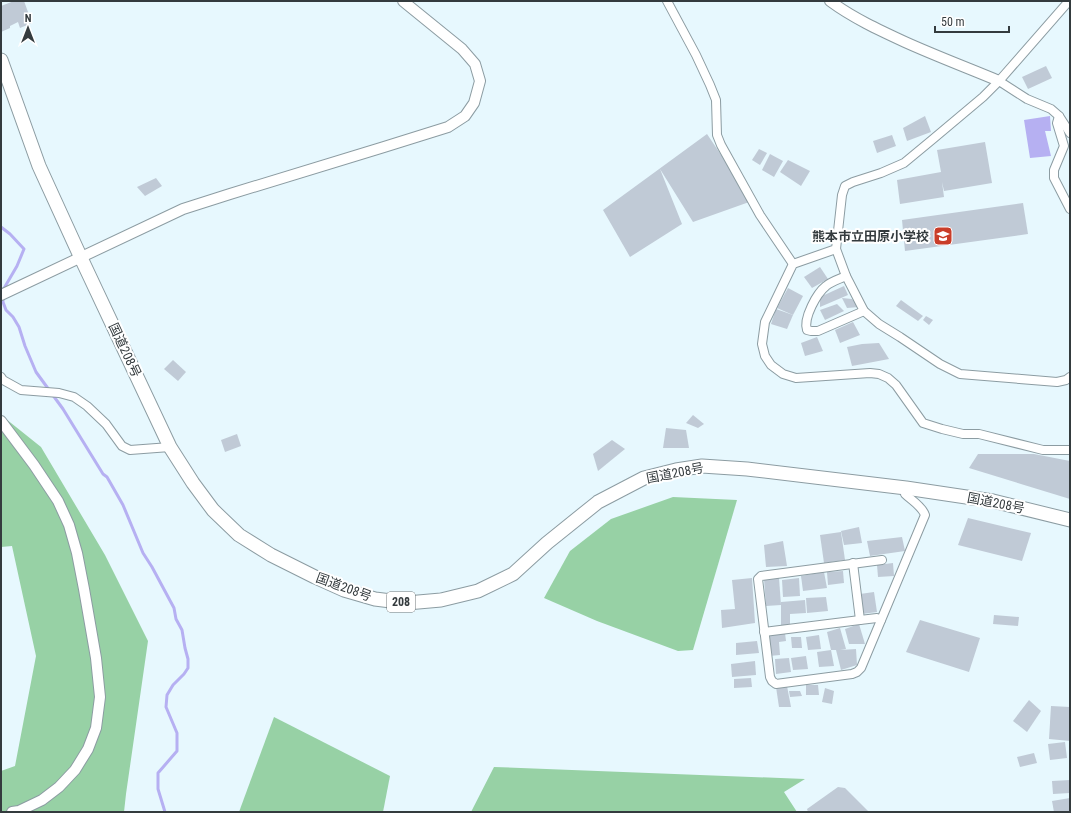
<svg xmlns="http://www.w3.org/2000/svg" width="1071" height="813" font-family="'Roboto Condensed','Noto Sans JP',sans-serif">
<rect width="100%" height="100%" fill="#e7f8fe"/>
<g fill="#97d1a5">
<path d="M1,415L41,447L105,555L148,641L126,794L124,812H1V771L15,766L36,656L12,546L1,547Z"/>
<path d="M673,497L737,500L693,650L678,651L597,621L544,598L570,551L611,519Z"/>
<path d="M274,717L390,776L383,812H239Z"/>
<path d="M494,767L805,779L784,792L797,812H471Z"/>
</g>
<path fill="#b6b0f2" d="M1050,116L1051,131H1045L1051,156L1030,158L1024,120Z"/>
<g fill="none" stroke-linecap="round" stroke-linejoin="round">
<g stroke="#b6b0f2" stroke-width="3">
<path d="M1,227L10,234L24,249L17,266L3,290"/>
<path d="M3,296V302L6,310L13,317L19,327L25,346L36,372L63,409L103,474L107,477L123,505L143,553L152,567L174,608L176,619L182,630L185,648L188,659V668L184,674L173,685L167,695L166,707L177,733V751L158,773V789L165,812"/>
</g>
</g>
<g fill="#c0cad6">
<path d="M14,1H24L32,23L20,28L18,22L10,26V28L1,32V6Z"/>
<path d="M1046,66L1052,78L1028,89L1022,77Z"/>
<path d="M925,116L931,132L907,141L903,128Z"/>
<path d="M707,134L752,201L693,222L660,169L682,224L630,257L603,210Z"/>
<path d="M892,135L896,146L877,153L873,141Z"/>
<path d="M985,142L992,183L944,191L942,182L944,197L900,204L897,180L941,172L937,150Z"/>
<path d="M759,149L767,153L760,165L752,160Z"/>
<path d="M770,154L783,161L774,177L762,170Z"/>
<path d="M788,160L810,171L801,186L780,172Z"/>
<path d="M156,178L162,186L145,196L137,187Z"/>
<path d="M1023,203L1028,234L905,251L902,220Z"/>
<path d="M820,267L828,279L812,288L804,277Z"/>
<path d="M844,286L848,295L820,307V297Z"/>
<path d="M788,288L803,296L793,315L777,308Z"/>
<path d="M842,298L852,299L859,307L847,308Z"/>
<path d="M901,300L923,316L918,321L896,306Z"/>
<path d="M837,304L844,311L825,320L820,310Z"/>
<path d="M776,309L793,315L787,329L771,324Z"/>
<path d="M926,316L933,320L929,325L923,320Z"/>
<path d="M853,322L860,335L840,343L835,330Z"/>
<path d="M817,337L823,351L805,356L801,343Z"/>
<path d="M879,343L889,359L852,366L847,347L862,344Z"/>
<path d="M173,360L186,372L178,381L164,369Z"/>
<path d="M693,415L704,424L698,428L686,423Z"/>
<path d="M666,428L686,430L689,448H663Z"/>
<path d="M237,434L241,446L225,452L221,440Z"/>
<path d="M612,440L625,449L598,471L593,454Z"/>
<path d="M978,454H1034L1070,461V499L969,468Z"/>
<path d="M968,518L1031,533L1022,561L958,545Z"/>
<path d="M859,527L862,543L844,545L841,531Z"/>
<path d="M841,532L845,560L824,563L820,535Z"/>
<path d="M902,537L905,551L870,556L867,541Z"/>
<path d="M783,541L787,566L766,567L764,545Z"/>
<path d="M893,563L894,576L878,577L877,565Z"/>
<path d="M843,571L844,583L828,585L827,572Z"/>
<path d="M824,572L827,588L803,591L801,576Z"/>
<path d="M752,578L755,623L722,628L721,610L735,609L732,580Z"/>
<path d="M779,578L781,605L766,606L764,579Z"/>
<path d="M799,578L800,596L783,597L782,580Z"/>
<path d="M874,592L877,612L862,614L860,594Z"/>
<path d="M826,597L828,611L807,613L806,598Z"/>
<path d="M805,600L806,613L790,614V625L781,626V602Z"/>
<path d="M994,615L1019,617L1018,626L993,624Z"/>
<path d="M920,620L980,638L969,672L906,652Z"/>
<path d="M859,624L865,644H849L845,629Z"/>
<path d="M840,628L846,649L840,650L856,649L857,665L841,670L836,650H831L827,632Z"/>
<path d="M785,633L786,641L779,642L780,655L769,656L767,634Z"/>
<path d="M819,635L821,649L808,650L806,637Z"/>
<path d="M791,637H801L802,648H792Z"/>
<path d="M757,641L759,653L736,655V643Z"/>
<path d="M831,650L834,666L819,667L817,652Z"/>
<path d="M806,656L808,669L793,670L791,658Z"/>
<path d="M789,658L791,672L776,674L775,659Z"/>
<path d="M755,661L756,675L732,677L731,664Z"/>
<path d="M751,678L752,687L734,688V679Z"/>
<path d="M806,685H818L819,695H806Z"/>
<path d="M787,686L791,707H779L776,687Z"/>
<path d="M825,688L834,691L832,704L822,702Z"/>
<path d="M789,691H800L802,696L790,697Z"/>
<path d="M1029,700L1041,711L1027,732L1013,721Z"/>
<path d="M1051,706L1070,707V741L1049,739Z"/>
<path d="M1065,742L1067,758L1050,760L1048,744Z"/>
<path d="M1034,753L1037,763L1020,767L1017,757Z"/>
<path d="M1070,780V793L1053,794L1052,781Z"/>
<path d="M838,787L845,788L869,812H808L807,809Z"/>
<path d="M1070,798V812H1054L1052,801Z"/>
</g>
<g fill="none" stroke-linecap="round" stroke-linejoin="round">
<defs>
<g id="minor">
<path d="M667,1L696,55L710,85L716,100L717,135L721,145L760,215L793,264"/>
<path d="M1069,1L999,81L983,97L933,139L904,163L881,173L853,182L845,186L842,195L836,249L793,264L765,322L762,344L765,356L771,365L783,374L796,378L870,373L879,374L888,378L896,385L923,423L942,429L963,434H979L1043,450H1070"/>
<path d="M999,81L1027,99L1051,109L1059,116L1070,133"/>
<path d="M1059,116L1057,123L1064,146L1054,170V178L1070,209"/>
<path d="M836,249L846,276L864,311L879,324L900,337L940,364L960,374L1057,382L1066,380L1070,377"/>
<path d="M846,276C840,279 832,281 826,286C817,293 803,318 807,330L811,331H818L864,311"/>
<path d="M1,377L3,380L21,390L59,393L74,397L87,406L106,424L122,446L130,450L170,447"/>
<path d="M882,560L761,576L758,579L770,677L772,681L776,684L852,674L857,672L861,668L925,515C922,506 911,500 905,494L906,488"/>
<path d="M853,563L860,620"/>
<path d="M764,632L860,620L877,618L881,620"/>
</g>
<g id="tertiary">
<path d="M830,1C853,18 879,30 905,42C936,56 968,68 999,81"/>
<path d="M1,295L183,209L230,194L384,147L448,127L465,116L474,103L480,81L475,64L462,49L403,1"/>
<path d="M1,421L34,465L58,501L69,525L77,553L84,589L96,658L100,697L96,728L88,749L75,770L59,787L42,800L19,811L12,812"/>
</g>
<path id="trunk" d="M1,60L39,166L81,258L170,447L193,483L213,510L239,535L271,555L315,577L344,590L375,599L407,603L441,600L478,591L513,574L547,543L598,502L644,478L676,470L702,466L747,469L906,488L993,501L1070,520"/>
</defs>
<use href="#minor" stroke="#8c9ca2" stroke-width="10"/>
<use href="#tertiary" stroke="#8c9ca2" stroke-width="12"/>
<use href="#trunk" stroke="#8c9ca2" stroke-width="15"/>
<use href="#minor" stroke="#fff" stroke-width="8"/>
<use href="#tertiary" stroke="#fff" stroke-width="10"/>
<use href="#trunk" stroke="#fff" stroke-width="13"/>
</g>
<defs>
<symbol id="school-square" viewBox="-11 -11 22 22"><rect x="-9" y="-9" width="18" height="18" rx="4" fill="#c93d29" stroke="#fff"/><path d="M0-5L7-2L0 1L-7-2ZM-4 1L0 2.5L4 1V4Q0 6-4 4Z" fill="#fff"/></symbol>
</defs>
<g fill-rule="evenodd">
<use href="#school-square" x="932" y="225" width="22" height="22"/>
</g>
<g text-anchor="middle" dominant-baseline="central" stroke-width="4" stroke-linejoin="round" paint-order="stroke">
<rect fill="#fff" stroke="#717678" stroke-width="1" x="387" y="592" width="28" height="20" rx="3"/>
<g font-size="12" font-weight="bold" fill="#343b3e">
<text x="401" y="602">208</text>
</g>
<g font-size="13" font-weight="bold" fill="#343b3e" stroke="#fff" text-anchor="end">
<text x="929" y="236">熊本市立田原小学校</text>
</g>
<g font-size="13" fill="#343b3e" stroke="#fff">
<text transform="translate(125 350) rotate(65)">国道208号</text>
<text transform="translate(675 473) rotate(-11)">国道208号</text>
<text transform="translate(996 503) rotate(11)">国道208号</text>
<text transform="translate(344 587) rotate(20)">国道208号</text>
</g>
</g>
<rect width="1071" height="813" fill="none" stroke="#343b3e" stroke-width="4"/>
<g transform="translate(28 28)" stroke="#ffffff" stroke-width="3" paint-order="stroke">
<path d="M0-3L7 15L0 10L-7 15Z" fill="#343b3e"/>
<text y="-6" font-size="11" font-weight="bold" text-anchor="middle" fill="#343b3e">N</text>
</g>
<path d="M935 26v6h74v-6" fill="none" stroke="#343b3e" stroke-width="2"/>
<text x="941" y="26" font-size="12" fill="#343b3e" stroke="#ffffff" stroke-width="3" paint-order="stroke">50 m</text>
</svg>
